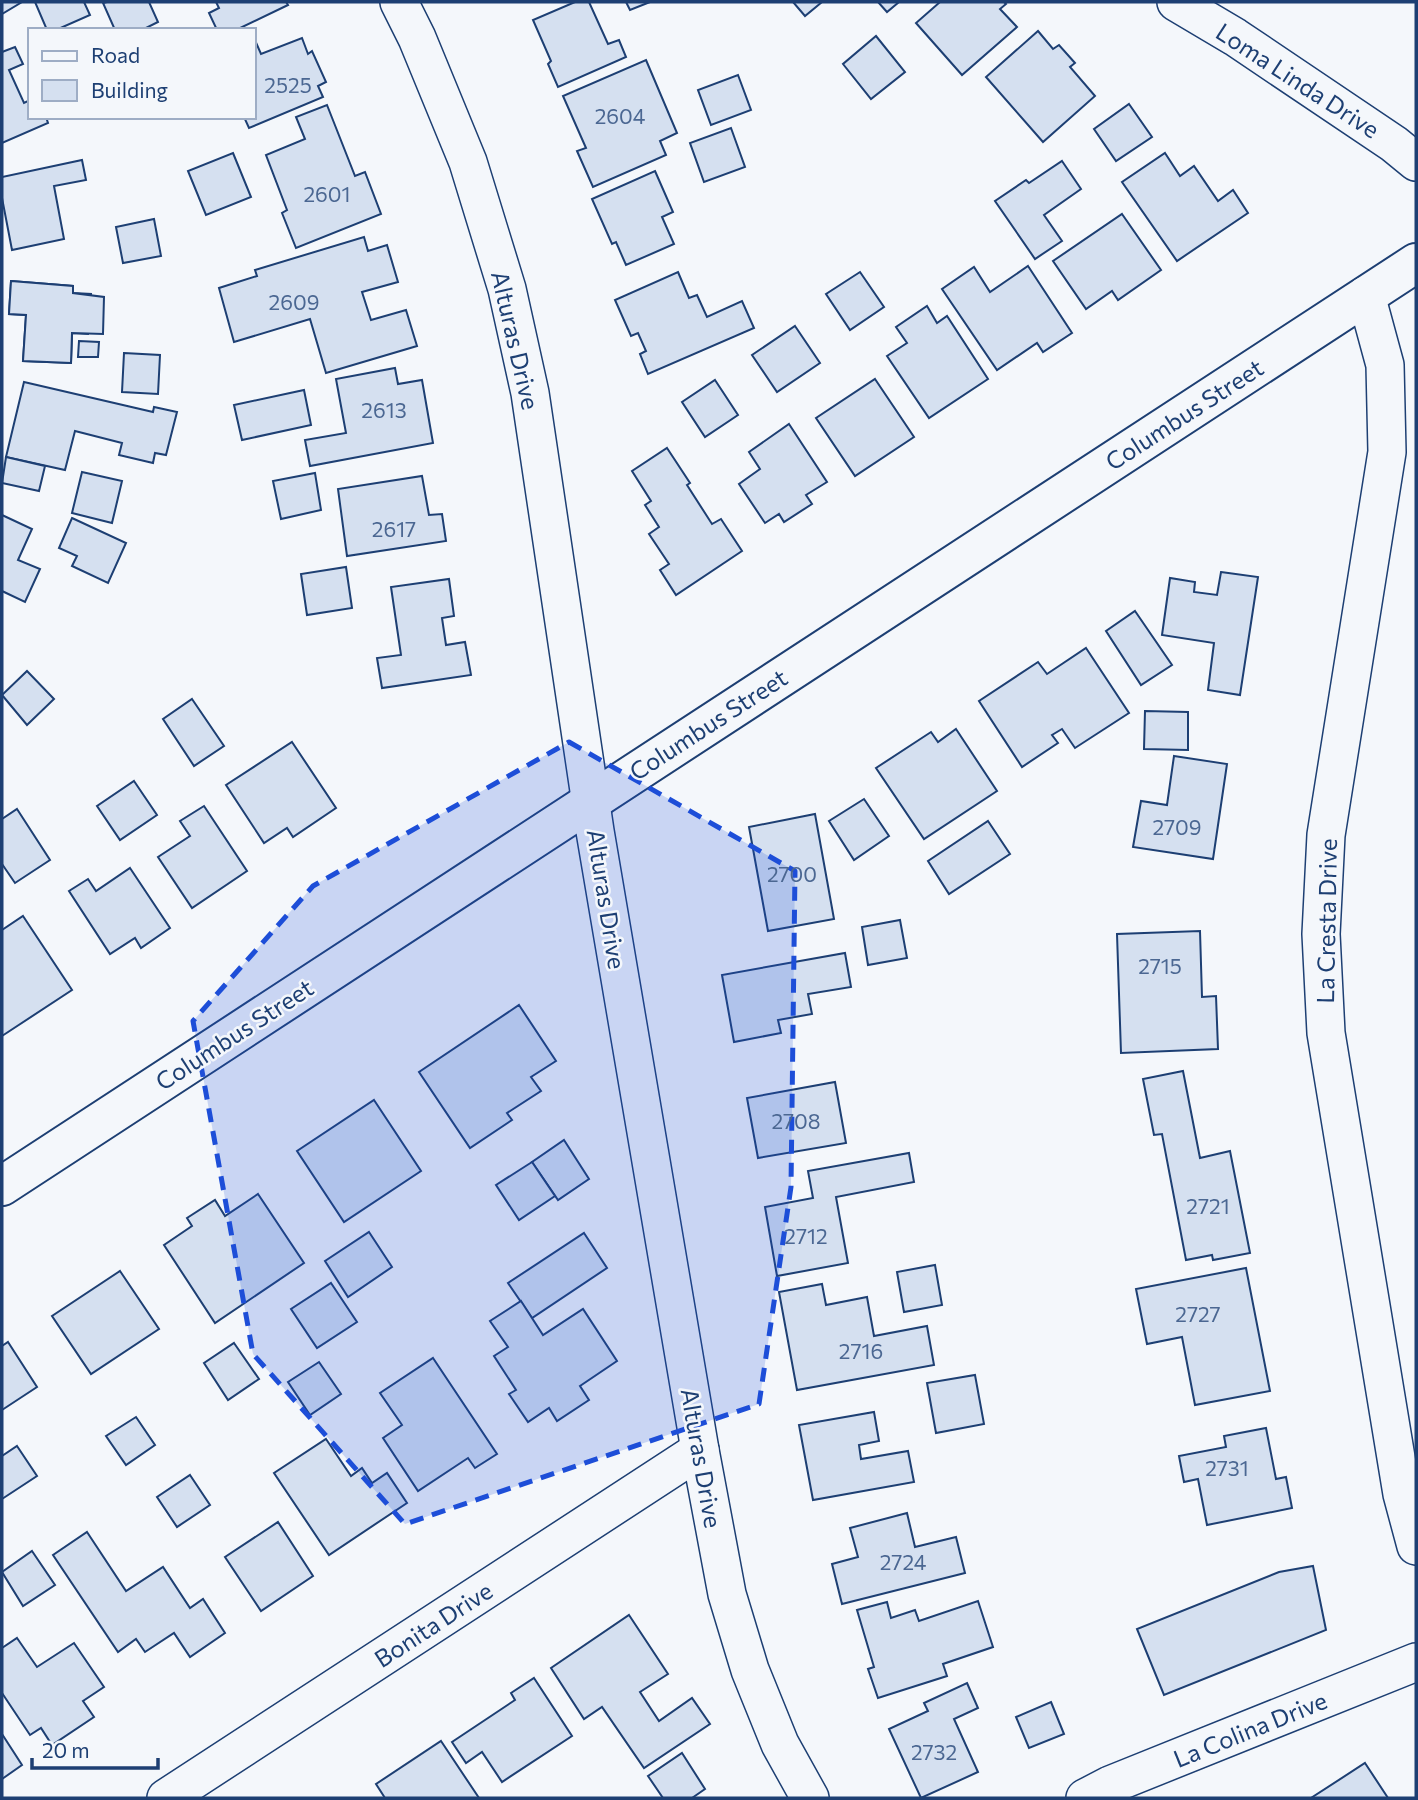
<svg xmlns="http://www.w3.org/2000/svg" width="1418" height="1800" font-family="Commissioner,sans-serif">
<rect width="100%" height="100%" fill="#f4f7fb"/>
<g fill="#d5e0f0" stroke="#1d3f73" stroke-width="2">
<path d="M2,2H22L2,14Z"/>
<path d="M35,2H84L90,15L56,30H47Z"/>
<path d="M107,2H149L158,22L142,30H115L103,3Z"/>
<path d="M216,2H286L288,5L236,30H217L209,13L219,8Z"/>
<path d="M575,2H589L608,44L619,40L626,57L558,87L548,64L551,61L533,20Z"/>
<path d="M626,2H650L630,10Z"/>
<path d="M793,2H822L805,16Z"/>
<path d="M878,2H899L887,12Z"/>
<path d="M940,2H1004L1006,4L1000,9L1017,27L962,75L916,23Z"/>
<path d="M1038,31L1053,49L1059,45L1075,63L1070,67L1095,96L1043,142L986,77Z"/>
<path d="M876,36L905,72L871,99L843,64Z"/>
<path d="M254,38L261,54L302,38L308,54L312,51L326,82L318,86L323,97L249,128L244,117H254Z"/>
<path d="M15,47L23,64L9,70L24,103L30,100V117H46L48,123L2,143V52Z"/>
<path d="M646,60L677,133L660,141L666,155L593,187L577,151L586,148L563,96Z"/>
<path d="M738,75L751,110L711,125L698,90Z"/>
<path d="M1129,104L1152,137L1116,161L1094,129Z"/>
<path d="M327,105L355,176L365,172L381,214L296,248L282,213L287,210L266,155L305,139L296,117Z"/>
<path d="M731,128L745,167L704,182L690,143Z"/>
<path d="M233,153L251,197L206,215L188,171Z"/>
<path d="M1165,153L1180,176L1194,166L1218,201L1233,190L1248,213L1177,261L1122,182Z"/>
<path d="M82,160L86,180L54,186L64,239L12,250L2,198V177Z"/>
<path d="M1062,161L1081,189L1044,215L1062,241L1035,259L995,201L1026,180L1029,183Z"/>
<path d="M655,171L673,212L662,217L674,244L626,265L616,242L612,244L592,199Z"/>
<path d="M1122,214L1161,270L1118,300L1112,291L1086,309L1053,261Z"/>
<path d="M154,219L161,256L123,263L116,227Z"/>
<path d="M364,237L368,251L387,245L398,282L362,292L371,320L406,310L417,346L326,373L310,319L234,342L219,288L257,276L255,270Z"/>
<path d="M1028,266L1072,333L1043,352L1037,343L997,370L942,289L974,267L990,292Z"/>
<path d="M678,272L689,298L697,295L707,317L742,301L754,328L648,374L640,354L646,351L638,333L631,336L615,300Z"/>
<path d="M860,272L884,307L850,330L826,294Z"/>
<path d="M11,281L73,286V293L91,294L88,334L72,333L71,363L23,361L26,315L9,314Z"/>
<path d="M11,281L73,286V293L104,297L103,334L72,333L71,363L23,361L26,315L9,314Z"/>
<path d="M927,306L937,323L947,316L988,379L929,418L887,356L907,343L896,327Z"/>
<path d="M795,326L820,363L777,392L752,355Z"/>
<path d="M79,341L99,342L98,357H78Z"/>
<path d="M124,353L160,355L158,394L122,392Z"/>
<path d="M395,368L398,384L422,380L433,443L310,466L305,440L346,433L336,379Z"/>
<path d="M875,379L914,437L855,476L816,418Z"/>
<path d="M715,380L738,415L705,437L682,402Z"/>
<path d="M24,382L153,412L154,407L177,412L166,455L155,453L153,463L119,455L122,443L75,431L65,470L6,457Z"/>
<path d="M304,390L311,425L242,440L234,405Z"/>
<path d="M789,424L827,482L806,495L812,504L784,522L779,514L765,523L739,484L760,469L749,452Z"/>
<path d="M667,448L690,483L687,485L712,524L721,519L742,551L676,595L660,570L669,564L649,534L659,527L645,505L651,501L632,471Z"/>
<path d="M6,457L45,466L39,491L2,483Z"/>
<path d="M82,472L122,481L112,523L72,513Z"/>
<path d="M315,473L321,510L281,519L273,481Z"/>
<path d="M422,476L429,515L442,514L446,541L347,556L338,489Z"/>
<path d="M2,515L32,529L18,560L40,569L25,602L2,591Z"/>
<path d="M72,518L126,543L108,583L72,566L77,556L59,548Z"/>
<path d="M346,567L352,608L307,615L301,574Z"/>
<path d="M1221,572L1258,577L1240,695L1208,690L1214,643L1162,635L1170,578L1195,582L1194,592L1217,595Z"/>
<path d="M449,579L454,616L442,618L446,645L465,642L471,675L382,688L377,658L401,655L391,587Z"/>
<path d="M1135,611L1172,665L1141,685L1106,631Z"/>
<path d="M1086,648L1129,713L1075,748L1062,729L1052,735L1058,743L1022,767L979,701L1038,662L1047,674Z"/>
<path d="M27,671L54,699L27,725L2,695Z"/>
<path d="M192,699L224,746L194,766L163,719Z"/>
<path d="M1145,711L1188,712V750L1144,749Z"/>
<path d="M956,729L997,791L924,839L876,768L931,732L938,742Z"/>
<path d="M292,742L336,808L293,837L287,828L264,843L226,785Z"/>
<path d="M1174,756L1227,764L1213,859L1133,847L1141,801L1167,805Z"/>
<path d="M134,781L157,815L120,840L97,806Z"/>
<path d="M864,799L889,836L854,860L829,821Z"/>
<path d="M204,806L247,871L192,908L158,857L190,836L180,821Z"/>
<path d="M17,809L50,860L15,883L2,864V819Z"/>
<path d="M815,814L834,919L768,931L749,827Z"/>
<path d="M988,821L1010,854L949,894L928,861Z"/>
<path d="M130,868L170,928L141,948L135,938L110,954L69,891L88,879L96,891Z"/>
<path d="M23,916L72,990L2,1036V930Z"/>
<path d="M900,920L907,958L868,965L862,927Z"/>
<path d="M1200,931L1202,997L1216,996L1218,1049L1121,1053L1117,934Z"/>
<path d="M845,953L851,987L808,994L812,1014L778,1020L781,1033L734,1042L722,975Z"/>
<path d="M519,1005L556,1061L531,1077L541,1091L507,1113L512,1120L470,1148L419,1072Z"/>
<path d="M1183,1071L1200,1158L1230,1151L1250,1253L1213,1260L1212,1255L1186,1260L1162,1134L1154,1135L1143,1079Z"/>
<path d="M835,1082L846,1143L758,1158L747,1098Z"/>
<path d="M374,1100L421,1171L344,1222L297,1151Z"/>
<path d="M564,1140L589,1179L558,1200L532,1162Z"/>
<path d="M909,1153L914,1182L836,1197L848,1263L777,1276L765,1207L813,1198L808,1171Z"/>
<path d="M532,1162L555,1196L519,1220L496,1185Z"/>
<path d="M258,1194L304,1263L215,1323L164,1245L192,1226L187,1218L215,1200L225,1216Z"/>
<path d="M369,1232L392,1267L348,1297L325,1261Z"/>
<path d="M584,1233L607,1268L532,1318L508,1283Z"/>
<path d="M935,1265L942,1305L904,1312L897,1272Z"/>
<path d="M1246,1268L1270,1391L1195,1405L1182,1337L1147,1344L1136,1289Z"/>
<path d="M120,1271L159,1329L91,1374L52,1316Z"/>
<path d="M331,1283L357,1322L317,1348L291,1309Z"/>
<path d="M822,1284L826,1305L867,1297L874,1336L927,1326L934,1365L797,1390L779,1292Z"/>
<path d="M521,1301L543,1335L583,1309L617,1361L580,1386L589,1400L557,1421L549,1408L528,1422L509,1394L516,1390L494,1356L508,1347L490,1321Z"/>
<path d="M8,1342L37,1387L2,1410V1346Z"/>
<path d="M234,1343L259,1379L228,1400L204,1363Z"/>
<path d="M433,1358L497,1454L475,1468L468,1458L418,1491L383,1438L402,1425L380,1393Z"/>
<path d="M319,1362L341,1394L310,1415L288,1382Z"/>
<path d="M975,1375L984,1424L936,1433L927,1383Z"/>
<path d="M874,1412L879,1441L859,1445L861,1459L908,1451L914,1482L813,1500L799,1425Z"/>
<path d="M136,1417L155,1445L126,1465L106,1436Z"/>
<path d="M1266,1428L1276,1479L1286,1477L1292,1508L1207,1525L1198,1479L1184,1482L1179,1456L1226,1447L1224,1436Z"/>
<path d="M326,1439L351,1476L362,1468L372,1483L387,1473L407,1503L329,1555L274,1473Z"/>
<path d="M17,1446L37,1476L2,1499V1456Z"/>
<path d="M190,1475L210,1505L177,1527L157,1497Z"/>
<path d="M907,1513L915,1547L956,1537L965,1573L842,1604L832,1564L858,1557L850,1528Z"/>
<path d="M278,1522L313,1576L261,1611L225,1557Z"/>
<path d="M87,1532L126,1591L163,1567L190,1608L203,1599L225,1633L190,1657L174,1633L145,1652L136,1639L118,1652L53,1555Z"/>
<path d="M32,1551L55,1585L23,1606L2,1572Z"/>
<path d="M1313,1566L1326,1630L1164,1695L1137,1629L1279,1572Z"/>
<path d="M978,1601L993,1647L943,1664L947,1676L878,1698L868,1669L874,1667L857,1610L887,1602L891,1618L915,1610L919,1621Z"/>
<path d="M629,1615L668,1674L640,1692L659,1721L692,1698L710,1724L644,1768L602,1707L584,1719L551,1668Z"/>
<path d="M17,1638L37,1667L74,1643L104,1687L83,1701L94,1717L52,1745L41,1728L30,1735L2,1693V1648Z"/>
<path d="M534,1678L572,1736L502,1782L482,1752L466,1763L452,1742L515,1700L511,1693Z"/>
<path d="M967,1683L978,1708L954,1719L978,1772L921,1798L889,1729L928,1711L924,1703Z"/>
<path d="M1051,1702L1064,1734L1029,1748L1016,1717Z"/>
<path d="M2,1734L22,1765L2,1779Z"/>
<path d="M441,1741L479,1798H385L376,1784Z"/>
<path d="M682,1753L705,1789L692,1798H663L648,1776Z"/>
<path d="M1365,1763L1388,1798H1311Z"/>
</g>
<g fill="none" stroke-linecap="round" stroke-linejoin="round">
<defs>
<g id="minor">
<path d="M399,2L417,38L468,162L507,289L530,393L595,831L700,1450L727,1594L750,1670L780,1744L810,1798"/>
<path d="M1176,2L1235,37L1394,144L1416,162"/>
<path d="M1366,295L1385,365L1387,452L1326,835L1321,934L1326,1033L1402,1494L1416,1546"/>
<path d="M166,1798L700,1450"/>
<path d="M1085,1798L1110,1785L1416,1662"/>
</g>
<path id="secondary" d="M2,1186L1416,263"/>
</defs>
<use href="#minor" stroke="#1d3f73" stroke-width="40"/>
<use href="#secondary" stroke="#1d3f73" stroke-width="42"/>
<use href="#minor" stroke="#f4f7fb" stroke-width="37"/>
<use href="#secondary" stroke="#f4f7fb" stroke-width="38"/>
</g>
<path fill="#1d4ed8" fill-opacity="0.2" stroke="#1d4ed8" stroke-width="5" stroke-dasharray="14 9" stroke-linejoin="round" d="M569,742L795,871L791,1187L759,1404L405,1524L253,1354L193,1021L313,886Z"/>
<g text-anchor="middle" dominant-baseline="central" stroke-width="5" stroke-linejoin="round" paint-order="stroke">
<g font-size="21" fill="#4b6792">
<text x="288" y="84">2525</text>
<text x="620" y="115">2604</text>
<text x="327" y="193">2601</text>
<text x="294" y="301">2609</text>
<text x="384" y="409">2613</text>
<text x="394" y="528">2617</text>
<text x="1177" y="826">2709</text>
<text x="792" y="873">2700</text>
<text x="1160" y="965">2715</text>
<text x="796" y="1120">2708</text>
<text x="1208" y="1205">2721</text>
<text x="806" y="1235">2712</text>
<text x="1198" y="1313">2727</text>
<text x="861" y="1350">2716</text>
<text x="1227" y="1467">2731</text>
<text x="903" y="1561">2724</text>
<text x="934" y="1751">2732</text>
</g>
<g font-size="24" fill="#1d3f73" stroke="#f4f7fb">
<text transform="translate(1298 80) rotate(33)">Loma Linda Drive</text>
<text transform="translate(516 340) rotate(77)">Alturas Drive</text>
<text transform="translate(1184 414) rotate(-33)">Columbus Street</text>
<text transform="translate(708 724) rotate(-33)">Columbus Street</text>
<text transform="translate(607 899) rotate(81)">Alturas Drive</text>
<text transform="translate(1326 921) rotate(-89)">La Cresta Drive</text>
<text transform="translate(234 1034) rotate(-33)">Columbus Street</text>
<text transform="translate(702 1458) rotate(80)">Alturas Drive</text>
<text transform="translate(433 1624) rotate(-33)">Bonita Drive</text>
<text transform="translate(1250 1729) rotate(-22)">La Colina Drive</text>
</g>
</g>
<rect width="1418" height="1800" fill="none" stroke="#1d3f73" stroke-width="7"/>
<rect x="28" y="28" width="228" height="91" fill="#f4f7fb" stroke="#9eadc5" stroke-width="2"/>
<rect x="42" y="51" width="35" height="10" fill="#f4f7fb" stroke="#9eadc5" stroke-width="2"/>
<text x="91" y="63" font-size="21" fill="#1d3f73">Road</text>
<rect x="42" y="80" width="35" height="21" fill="#d5e0f0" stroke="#9eadc5" stroke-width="2"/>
<text x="91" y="98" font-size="21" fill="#1d3f73">Building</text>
<path d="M32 1758v10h126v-10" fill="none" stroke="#1d3f73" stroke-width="3.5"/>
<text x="42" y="1758" font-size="21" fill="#1d3f73" stroke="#f4f7fb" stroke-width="5" paint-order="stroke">20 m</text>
</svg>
